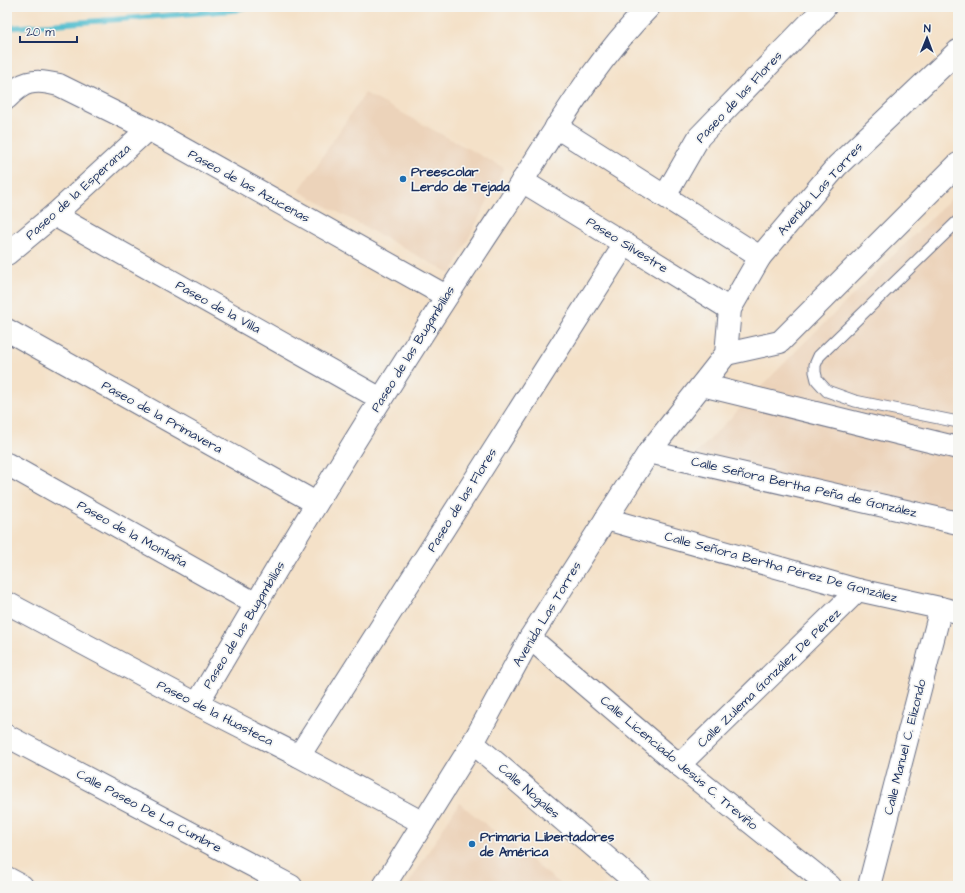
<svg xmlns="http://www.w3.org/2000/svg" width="965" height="893" font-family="'Architects Daughter',sans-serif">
<rect width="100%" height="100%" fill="#f6f6f2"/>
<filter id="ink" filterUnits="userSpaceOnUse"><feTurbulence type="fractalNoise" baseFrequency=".025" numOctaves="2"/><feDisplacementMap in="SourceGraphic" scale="8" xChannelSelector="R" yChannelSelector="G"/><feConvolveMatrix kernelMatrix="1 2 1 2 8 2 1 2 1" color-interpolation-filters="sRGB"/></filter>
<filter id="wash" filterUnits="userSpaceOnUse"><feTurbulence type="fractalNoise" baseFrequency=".012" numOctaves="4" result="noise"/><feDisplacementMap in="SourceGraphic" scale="16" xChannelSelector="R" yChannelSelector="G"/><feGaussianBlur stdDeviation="0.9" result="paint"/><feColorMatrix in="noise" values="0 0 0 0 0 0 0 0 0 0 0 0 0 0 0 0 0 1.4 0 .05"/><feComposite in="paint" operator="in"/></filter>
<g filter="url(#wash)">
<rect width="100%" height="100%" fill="#f4e1c8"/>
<g fill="#ecd3ba">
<path d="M365,93L504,168L451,274L299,191Z"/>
<path d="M958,192V532L678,472L800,347Z"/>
<path d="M459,803L563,886H407Z"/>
</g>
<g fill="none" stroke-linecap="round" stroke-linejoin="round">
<path stroke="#53becf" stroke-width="5.5" d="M7,28L236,10L245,7"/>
</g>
</g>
<g filter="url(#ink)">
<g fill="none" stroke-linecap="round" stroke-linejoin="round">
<defs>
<path id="service" d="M958,221L819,356L815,365V372L817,380L827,391L855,401L958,422"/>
<g id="minor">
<path d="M7,98C11,94 15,90 20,87C32,79 46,82 59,85L148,129L446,296"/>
<path d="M556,127L760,257"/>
<path d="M522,181L625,244L730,309"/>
<path d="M665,196L699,137L825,7"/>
<path d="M54,215L381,399"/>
<path d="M7,254L54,215L148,129"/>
<path d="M7,330L316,503"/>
<path d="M702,385L958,448"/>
<path d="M649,452L958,523"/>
<path d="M7,464L256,604"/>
<path d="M606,519L858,590L958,612"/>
<path d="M7,603L197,704L299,756L423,823"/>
<path d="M530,638L679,765L830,886"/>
<path d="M197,704C237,637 276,569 317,503C376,405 438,309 501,214C548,143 589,67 649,7"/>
<path d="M7,736L291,886"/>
<path d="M473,743L640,886"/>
<path d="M299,756L625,244"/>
<path d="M679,765L858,590"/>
<path d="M7,878L22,886"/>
<path d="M869,886L941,608"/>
</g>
<g id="tertiary">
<path d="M726,354L780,342L958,164"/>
<path d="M384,886L473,743L530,638L606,519L649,452L726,354L730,309L760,257L837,166L958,51"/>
</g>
</defs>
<use href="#service" stroke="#676d83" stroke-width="13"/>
<use href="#minor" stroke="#676d83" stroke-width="24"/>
<use href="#tertiary" stroke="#676d83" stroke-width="24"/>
<use href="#service" stroke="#fff" stroke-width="11"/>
<use href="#minor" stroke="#fff" stroke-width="22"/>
<use href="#tertiary" stroke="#fff" stroke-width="22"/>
</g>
</g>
<g fill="#1f6fb2" stroke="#f6f6f2" stroke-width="1.5">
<circle cx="403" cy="179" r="4"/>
<circle cx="472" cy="844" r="4"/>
</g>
<g text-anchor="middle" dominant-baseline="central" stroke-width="3.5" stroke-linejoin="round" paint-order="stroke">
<g font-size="13" fill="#1b2f5e" stroke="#f6f6f2">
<text transform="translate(739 97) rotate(-47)">Paseo de las Flores</text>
<text transform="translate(249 186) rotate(29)">Paseo de las Azucenas</text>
<text transform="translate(820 189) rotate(-48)">Avenida Las Torres</text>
<text transform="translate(78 192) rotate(-42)">Paseo de la Esperanza</text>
<text transform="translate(627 245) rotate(32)">Paseo Silvestre</text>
<text transform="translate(218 307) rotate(29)">Paseo de la Villa</text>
<text transform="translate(413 349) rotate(-58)">Paseo de las Bugambilias</text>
<text transform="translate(162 417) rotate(29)">Paseo de la Primavera</text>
<text transform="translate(804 487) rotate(13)">Calle Señora Bertha Peña de González</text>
<text transform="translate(462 500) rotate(-58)">Paseo de las Flores</text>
<text transform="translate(132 534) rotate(29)">Paseo de la Montaña</text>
<text transform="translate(781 567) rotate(15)">Calle Señora Bertha Pérez De González</text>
<text transform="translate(547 614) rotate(-59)">Avenida Las Torres</text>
<text transform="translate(244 625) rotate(-59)">Paseo de las Bugambilias</text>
<text transform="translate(769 678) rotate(-44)">Calle Zulema González De Pérez</text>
<text transform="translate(215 713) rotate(27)">Paseo de la Huasteca</text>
<text transform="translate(905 747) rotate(-76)">Calle Manuel C. Elizondo</text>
<text transform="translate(679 763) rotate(40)">Calle Licenciado Jesús C. Treviño</text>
<text transform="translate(529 791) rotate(41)">Calle Nogales</text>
<text transform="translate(149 811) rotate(28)">Calle Paseo De La Cumbre</text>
</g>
<g font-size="13" font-weight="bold" fill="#1b2f5e" stroke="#f6f6f2" text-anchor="start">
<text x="411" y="172">Preescolar<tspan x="411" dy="15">Lerdo de Tejada</tspan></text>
<text x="480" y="837">Primaria Libertadores<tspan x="480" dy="15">de América</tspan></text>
</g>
</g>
<rect width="965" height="893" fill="none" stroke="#f6f6f2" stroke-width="24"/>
<g transform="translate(927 38) rotate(1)" stroke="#f6f6f2" stroke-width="3" paint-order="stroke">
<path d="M0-3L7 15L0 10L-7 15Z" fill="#1b2f5e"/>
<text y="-6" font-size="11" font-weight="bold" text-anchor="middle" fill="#1b2f5e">N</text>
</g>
<path d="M20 36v6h57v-6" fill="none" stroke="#1b2f5e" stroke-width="2"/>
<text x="26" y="36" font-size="12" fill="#1b2f5e" stroke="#f6f6f2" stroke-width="3" paint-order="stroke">20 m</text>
</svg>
